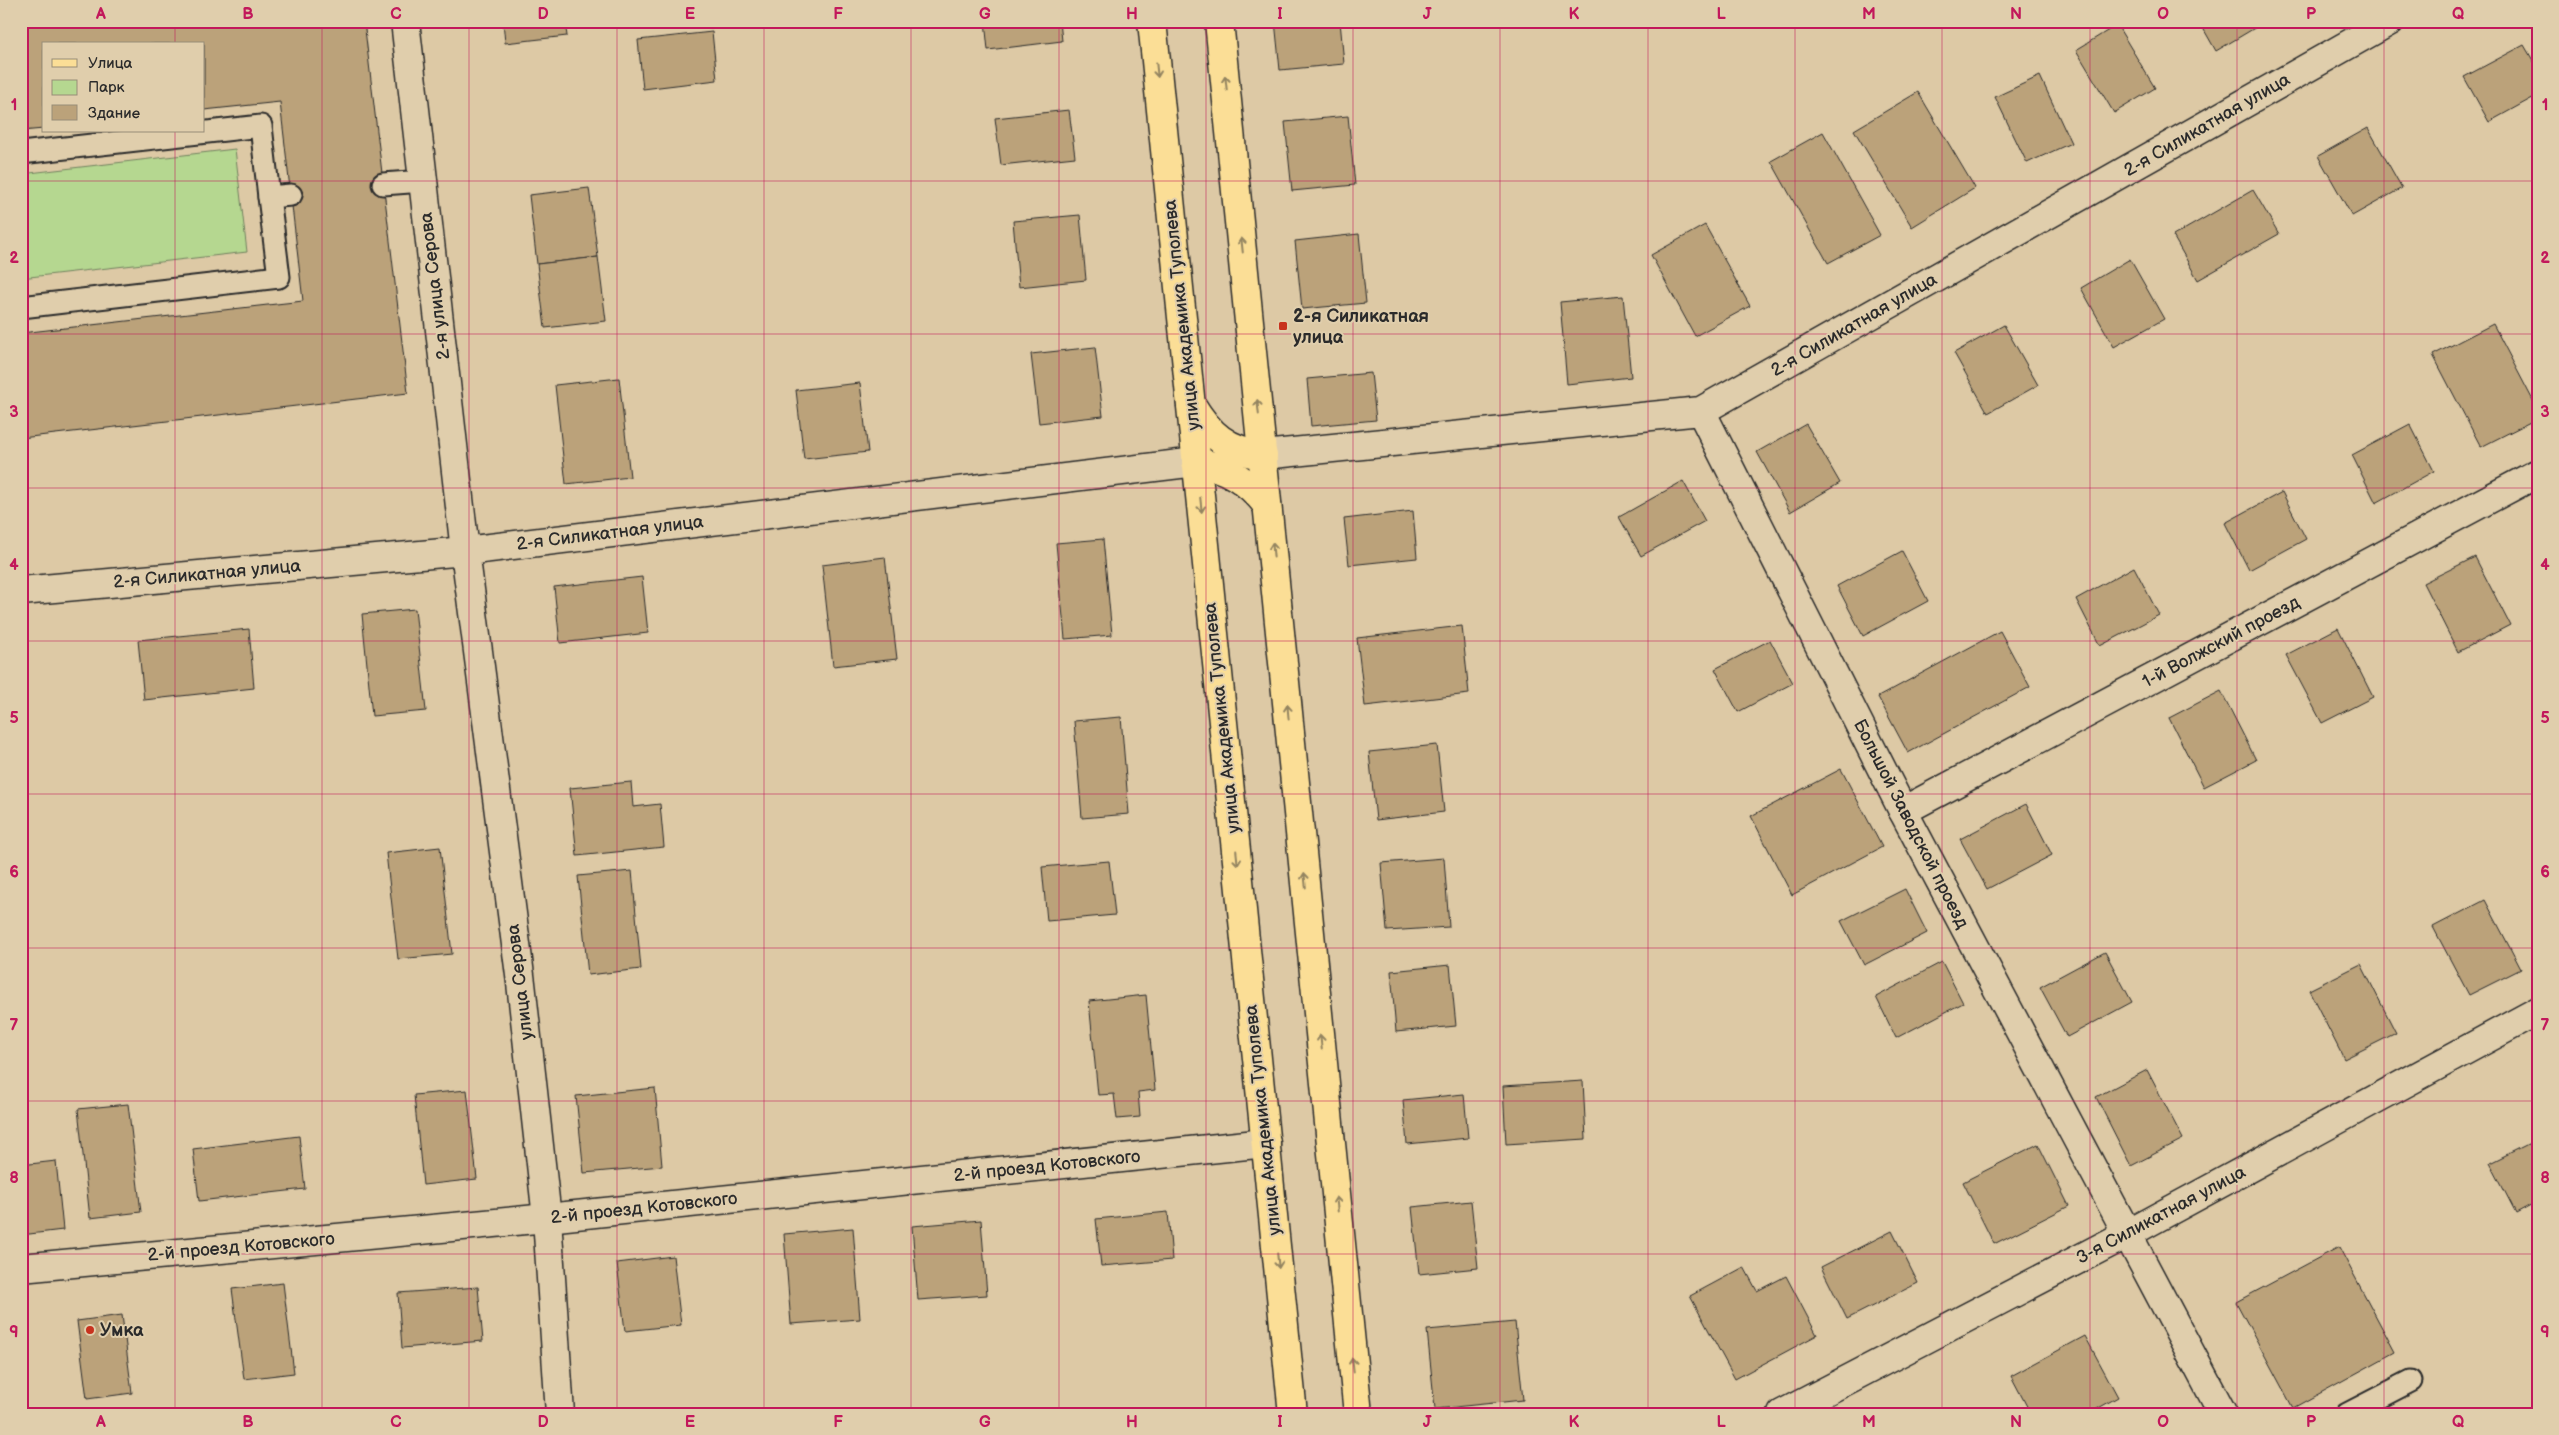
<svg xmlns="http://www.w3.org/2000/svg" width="2559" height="1435" font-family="'Balsamiq Sans',sans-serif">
<rect width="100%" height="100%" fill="#ddc9a5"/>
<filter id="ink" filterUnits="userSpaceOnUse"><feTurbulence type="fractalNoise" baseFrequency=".02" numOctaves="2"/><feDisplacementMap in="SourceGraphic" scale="10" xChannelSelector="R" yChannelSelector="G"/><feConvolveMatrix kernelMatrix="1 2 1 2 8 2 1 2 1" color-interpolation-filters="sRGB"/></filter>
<g filter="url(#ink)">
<path fill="#b5d790" stroke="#70815e" d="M235,149L247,252L21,278V174Z"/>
<g fill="#bba27a" stroke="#2b2b2b">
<path d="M48,21H364L408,393L21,438V333L303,301L280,102L204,110V44H44V129L21,131V24Z"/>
<path d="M503,21H565L567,36L505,43Z"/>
<path d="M985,21H1060L1062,41L988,50Z"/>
<path d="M1275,21H1340L1344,64L1280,70Z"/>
<path d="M2199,21H2255L2258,26L2216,51Z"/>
<path d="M2117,25L2155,88L2114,113L2076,50Z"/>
<path d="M712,32L717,80L643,89L638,40Z"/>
<path d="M2524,45L2538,69V95L2489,122L2464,77Z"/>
<path d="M2040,76L2071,143L2027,163L1995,97Z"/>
<path d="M1918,92L1975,188L1912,227L1854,130Z"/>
<path d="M1069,110L1075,157L1001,165L995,118Z"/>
<path d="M1348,116L1355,185L1292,191L1285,122Z"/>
<path d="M2368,128L2402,188L2352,216L2318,156Z"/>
<path d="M1823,132L1880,235L1828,263L1771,161Z"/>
<path d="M589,188L598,257L537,264L529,195Z"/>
<path d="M2253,190L2279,234L2198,280L2173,236Z"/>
<path d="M1080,215L1086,280L1019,287L1013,221Z"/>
<path d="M1705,225L1750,306L1695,336L1651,255Z"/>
<path d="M1359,234L1366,303L1302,309L1295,241Z"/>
<path d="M598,257L606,321L545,328L537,264Z"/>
<path d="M2130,259L2164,319L2114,347L2081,288Z"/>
<path d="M1623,296L1631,377L1567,384L1560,302Z"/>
<path d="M2493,324L2538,410V418L2481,447L2433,355Z"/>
<path d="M2004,325L2038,385L1988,413L1954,353Z"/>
<path d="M1095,347L1103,416L1039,423L1031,354Z"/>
<path d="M1371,373L1376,420L1311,426L1307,379Z"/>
<path d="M619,378L630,477L566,484L555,385Z"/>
<path d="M860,383L868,452L804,459L796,390Z"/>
<path d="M1806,424L1840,483L1790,512L1757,452Z"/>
<path d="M2410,424L2434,471L2376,503L2352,455Z"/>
<path d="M1683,481L1705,521L1641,556L1619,517Z"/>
<path d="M2282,492L2306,539L2249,570L2225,523Z"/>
<path d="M1413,511L1417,558L1349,565L1344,519Z"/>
<path d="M1103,539L1112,635L1065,639L1056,543Z"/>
<path d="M1902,551L1928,601L1863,636L1837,586Z"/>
<path d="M885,557L897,659L833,666L822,565Z"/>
<path d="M2475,557L2510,625L2458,652L2423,583Z"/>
<path d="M2134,567L2159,615L2100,646L2076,599Z"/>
<path d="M642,577L648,633L560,643L554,587Z"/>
<path d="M415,609L426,711L372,716L362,614Z"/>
<path d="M1462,626L1469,694L1365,706L1357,638Z"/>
<path d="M2338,628L2373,697L2322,723L2286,655Z"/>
<path d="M249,629L254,688L144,700L138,640Z"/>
<path d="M2000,631L2030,687L1908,753L1878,697Z"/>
<path d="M1770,640L1793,683L1738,712L1715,669Z"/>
<path d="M2221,691L2256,760L2204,787L2169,718Z"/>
<path d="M1121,717L1129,814L1082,818L1074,721Z"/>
<path d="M1437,745L1444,812L1376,820L1369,752Z"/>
<path d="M1841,769L1882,847L1792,895L1751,816Z"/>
<path d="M631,782L633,807L660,804L664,847L577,856L570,788Z"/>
<path d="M2026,804L2052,855L1987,889L1960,839Z"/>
<path d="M440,847L452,954L398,959L386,853Z"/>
<path d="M1444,858L1449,927L1387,931L1381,863Z"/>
<path d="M1109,861L1115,915L1047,921L1042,867Z"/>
<path d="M632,871L641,969L588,975L578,876Z"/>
<path d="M1905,889L1927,933L1864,965L1841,921Z"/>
<path d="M2485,900L2521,969L2469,995L2433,927Z"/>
<path d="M2105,952L2132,1002L2067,1037L2040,987Z"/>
<path d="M1942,962L1963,1003L1896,1038L1876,997Z"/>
<path d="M2361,964L2396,1033L2344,1059L2309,990Z"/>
<path d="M1450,965L1456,1026L1396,1032L1391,971Z"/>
<path d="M1146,995L1155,1090L1138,1092L1140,1117L1117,1119L1114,1094L1098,1095L1089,1001Z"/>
<path d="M2147,1070L2183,1139L2131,1166L2096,1097Z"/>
<path d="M1583,1081L1586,1139L1506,1144L1503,1086Z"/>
<path d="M655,1088L662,1166L584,1173L576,1096Z"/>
<path d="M467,1090L477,1179L423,1185L414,1095Z"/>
<path d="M1464,1094L1468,1138L1407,1144L1403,1100Z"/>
<path d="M128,1104L141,1212L90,1218L78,1109Z"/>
<path d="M299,1136L305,1189L199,1201L193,1149Z"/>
<path d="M2538,1139V1201L2516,1213L2490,1163Z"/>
<path d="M2038,1144L2069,1206L1994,1244L1963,1182Z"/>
<path d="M56,1161L63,1230L21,1235V1165Z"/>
<path d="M1471,1201L1478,1268L1419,1274L1412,1207Z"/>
<path d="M1168,1212L1172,1260L1101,1266L1096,1219Z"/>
<path d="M981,1220L987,1295L918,1300L912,1226Z"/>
<path d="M853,1228L860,1319L791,1324L784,1234Z"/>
<path d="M1892,1231L1918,1283L1847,1319L1821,1267Z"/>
<path d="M2339,1247L2395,1352L2293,1408L2236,1302Z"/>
<path d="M673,1256L681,1325L625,1331L617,1263Z"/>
<path d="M1744,1267L1757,1291L1786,1276L1817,1335L1735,1379L1690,1296Z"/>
<path d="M283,1283L294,1373L244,1379L232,1289Z"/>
<path d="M478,1287L483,1341L402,1348L398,1293Z"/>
<path d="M122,1315L132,1393L87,1399L77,1321Z"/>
<path d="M1515,1322L1523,1400L1435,1409L1427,1330Z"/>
<path d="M2085,1336L2118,1397L2088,1414H2031L2011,1376Z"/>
</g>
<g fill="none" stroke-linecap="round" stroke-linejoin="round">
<defs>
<g id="service">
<path d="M21,153L261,126L269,197L291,195"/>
<path d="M383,184L423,181"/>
<path d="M21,307L279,277L269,197"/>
<path d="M2347,1414L2411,1381"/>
</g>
<g id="minor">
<path d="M405,21L465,551L521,983L547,1218L560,1414"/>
<path d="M1701,411L1903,811L2223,1414"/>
<path d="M1263,455L1701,411L2390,21"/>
<path d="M21,591L465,551L1196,462"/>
<path d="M1903,811L2538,473"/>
<path d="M21,1268L547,1218L1266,1143"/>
<path d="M1782,1414L2127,1234L2538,1011"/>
</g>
<g id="primary">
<path d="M1152,21L1293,1414"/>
<path d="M1219,21L1358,1414"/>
<path d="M1191,404C1210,435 1226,450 1263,455"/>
<path d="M1196,462C1227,467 1248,481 1267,505"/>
</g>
</defs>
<use href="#service" stroke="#2b2b2b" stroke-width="25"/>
<use href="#minor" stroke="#2b2b2b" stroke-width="31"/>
<use href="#primary" stroke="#2b2b2b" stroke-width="31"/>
<use href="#service" stroke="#e0ceac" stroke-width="21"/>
<use href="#minor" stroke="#e0ceac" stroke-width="28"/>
<use href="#primary" stroke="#fbde96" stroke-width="28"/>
</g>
<defs><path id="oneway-shaft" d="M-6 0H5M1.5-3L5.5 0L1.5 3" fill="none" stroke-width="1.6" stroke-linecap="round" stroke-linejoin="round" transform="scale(1.25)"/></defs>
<g stroke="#938460">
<use href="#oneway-shaft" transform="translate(1157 70) rotate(84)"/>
<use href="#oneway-shaft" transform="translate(1226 83) rotate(-96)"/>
<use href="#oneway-shaft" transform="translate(1242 245) rotate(-96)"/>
<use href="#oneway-shaft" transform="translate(1258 407) rotate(-96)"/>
<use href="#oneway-shaft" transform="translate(1201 505) rotate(84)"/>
<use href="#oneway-shaft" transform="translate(1273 550) rotate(-95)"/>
<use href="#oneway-shaft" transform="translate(1288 712) rotate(-95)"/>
<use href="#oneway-shaft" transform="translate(1237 858) rotate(84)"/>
<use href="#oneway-shaft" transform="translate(1305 880) rotate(-96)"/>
<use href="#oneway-shaft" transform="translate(1321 1042) rotate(-96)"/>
<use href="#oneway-shaft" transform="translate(1337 1204) rotate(-96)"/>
<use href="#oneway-shaft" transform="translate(1278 1261) rotate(84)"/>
<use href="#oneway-shaft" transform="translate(1353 1365) rotate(-96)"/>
</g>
</g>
<path fill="none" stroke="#c2185b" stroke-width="1" stroke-opacity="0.55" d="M175,21V44M322,21V1414M469,21V1414M617,21V1414M764,21V1414M911,21V1414M1059,21V1414M1206,21V1414M1353,21V1414M1500,21V1414M1648,21V1414M1795,21V1414M1942,21V1414M2090,21V1414M2237,21V1414M2384,21V1414M175,131V1414M21,181H2538M21,334H2538M21,488H2538M21,641H2538M21,794H2538M21,948H2538M21,1101H2538M21,1254H2538"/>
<g fill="#c8321e" stroke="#e0ceac" stroke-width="2">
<rect x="1278" y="321" width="10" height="10" rx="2.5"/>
<circle cx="90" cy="1330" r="5"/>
</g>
<g text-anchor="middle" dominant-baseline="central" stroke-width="4" stroke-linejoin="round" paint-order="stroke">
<g font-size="18" fill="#2b2b2b" stroke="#e0ceac">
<text transform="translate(2207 125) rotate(-30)">2-я Силикатная улица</text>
<text transform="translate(435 286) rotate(-97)">2-я улица Серова</text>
<text transform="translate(1182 315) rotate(-96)">улица Академика Туполева</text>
<text transform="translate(1854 325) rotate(-30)">2-я Силикатная улица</text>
<text transform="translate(610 533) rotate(-7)">2-я Силикатная улица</text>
<text transform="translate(207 574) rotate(-5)">2-я Силикатная улица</text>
<text transform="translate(2221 642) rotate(-28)">1-й Волжский проезд</text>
<text transform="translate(1222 718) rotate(-96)">улица Академика Туполева</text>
<text transform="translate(1911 824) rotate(63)">Большой Заводской проезд</text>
<text transform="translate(520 982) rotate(-97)">улица Серова</text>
<text transform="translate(1263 1120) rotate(-96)">улица Академика Туполева</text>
<text transform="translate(1047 1166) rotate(-6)">2-й проезд Котовского</text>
<text transform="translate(644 1208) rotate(-6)">2-й проезд Котовского</text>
<text transform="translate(2161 1215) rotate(-28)">3-я Силикатная улица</text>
<text transform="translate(241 1247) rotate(-5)">2-й проезд Котовского</text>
</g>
<g font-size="18" font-weight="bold" fill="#2b2b2b" stroke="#e0ceac" text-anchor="start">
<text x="1293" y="316">2-я Силикатная<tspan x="1293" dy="21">улица</tspan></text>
<text x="100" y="1330">Умка</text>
</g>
</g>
<rect width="2559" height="1435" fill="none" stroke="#e0ceac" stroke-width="55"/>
<rect x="42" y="42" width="162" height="90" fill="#e0ceac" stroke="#988d78"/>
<rect x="52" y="59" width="25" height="8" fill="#fbde96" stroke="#988d78"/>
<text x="88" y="68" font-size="15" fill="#2b2b2b">Улица</text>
<rect x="52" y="80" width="25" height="15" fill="#b5d790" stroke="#988d78"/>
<text x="88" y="92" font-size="15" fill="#2b2b2b">Парк</text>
<rect x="52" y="105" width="25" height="15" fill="#bba27a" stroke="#988d78"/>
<text x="88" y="118" font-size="15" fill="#2b2b2b">Здание</text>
<rect x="28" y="28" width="2504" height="1380" fill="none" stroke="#c2185b" stroke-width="2"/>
<g font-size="16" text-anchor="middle" font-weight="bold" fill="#c2185b">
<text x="101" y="19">A</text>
<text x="248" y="19">B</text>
<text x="396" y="19">C</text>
<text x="543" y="19">D</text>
<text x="690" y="19">E</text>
<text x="838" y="19">F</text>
<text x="985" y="19">G</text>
<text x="1132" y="19">H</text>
<text x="1280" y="19">I</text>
<text x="1427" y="19">J</text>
<text x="1574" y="19">K</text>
<text x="1721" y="19">L</text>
<text x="1869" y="19">M</text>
<text x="2016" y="19">N</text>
<text x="2163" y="19">O</text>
<text x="2311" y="19">P</text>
<text x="2458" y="19">Q</text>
<text x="14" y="110">1</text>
<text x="2545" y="110">1</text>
<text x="14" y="263">2</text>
<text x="2545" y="263">2</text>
<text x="14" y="417">3</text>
<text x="2545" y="417">3</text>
<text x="14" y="570">4</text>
<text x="2545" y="570">4</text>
<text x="14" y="723">5</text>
<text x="2545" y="723">5</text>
<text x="14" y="877">6</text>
<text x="2545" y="877">6</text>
<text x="14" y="1030">7</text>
<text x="2545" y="1030">7</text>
<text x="14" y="1183">8</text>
<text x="2545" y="1183">8</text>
<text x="14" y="1337">9</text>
<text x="2545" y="1337">9</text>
<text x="101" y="1427">A</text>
<text x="248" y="1427">B</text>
<text x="396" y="1427">C</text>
<text x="543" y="1427">D</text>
<text x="690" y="1427">E</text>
<text x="838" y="1427">F</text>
<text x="985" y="1427">G</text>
<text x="1132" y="1427">H</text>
<text x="1280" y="1427">I</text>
<text x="1427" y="1427">J</text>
<text x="1574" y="1427">K</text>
<text x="1721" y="1427">L</text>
<text x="1869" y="1427">M</text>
<text x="2016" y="1427">N</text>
<text x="2163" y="1427">O</text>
<text x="2311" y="1427">P</text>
<text x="2458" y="1427">Q</text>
</g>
</svg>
